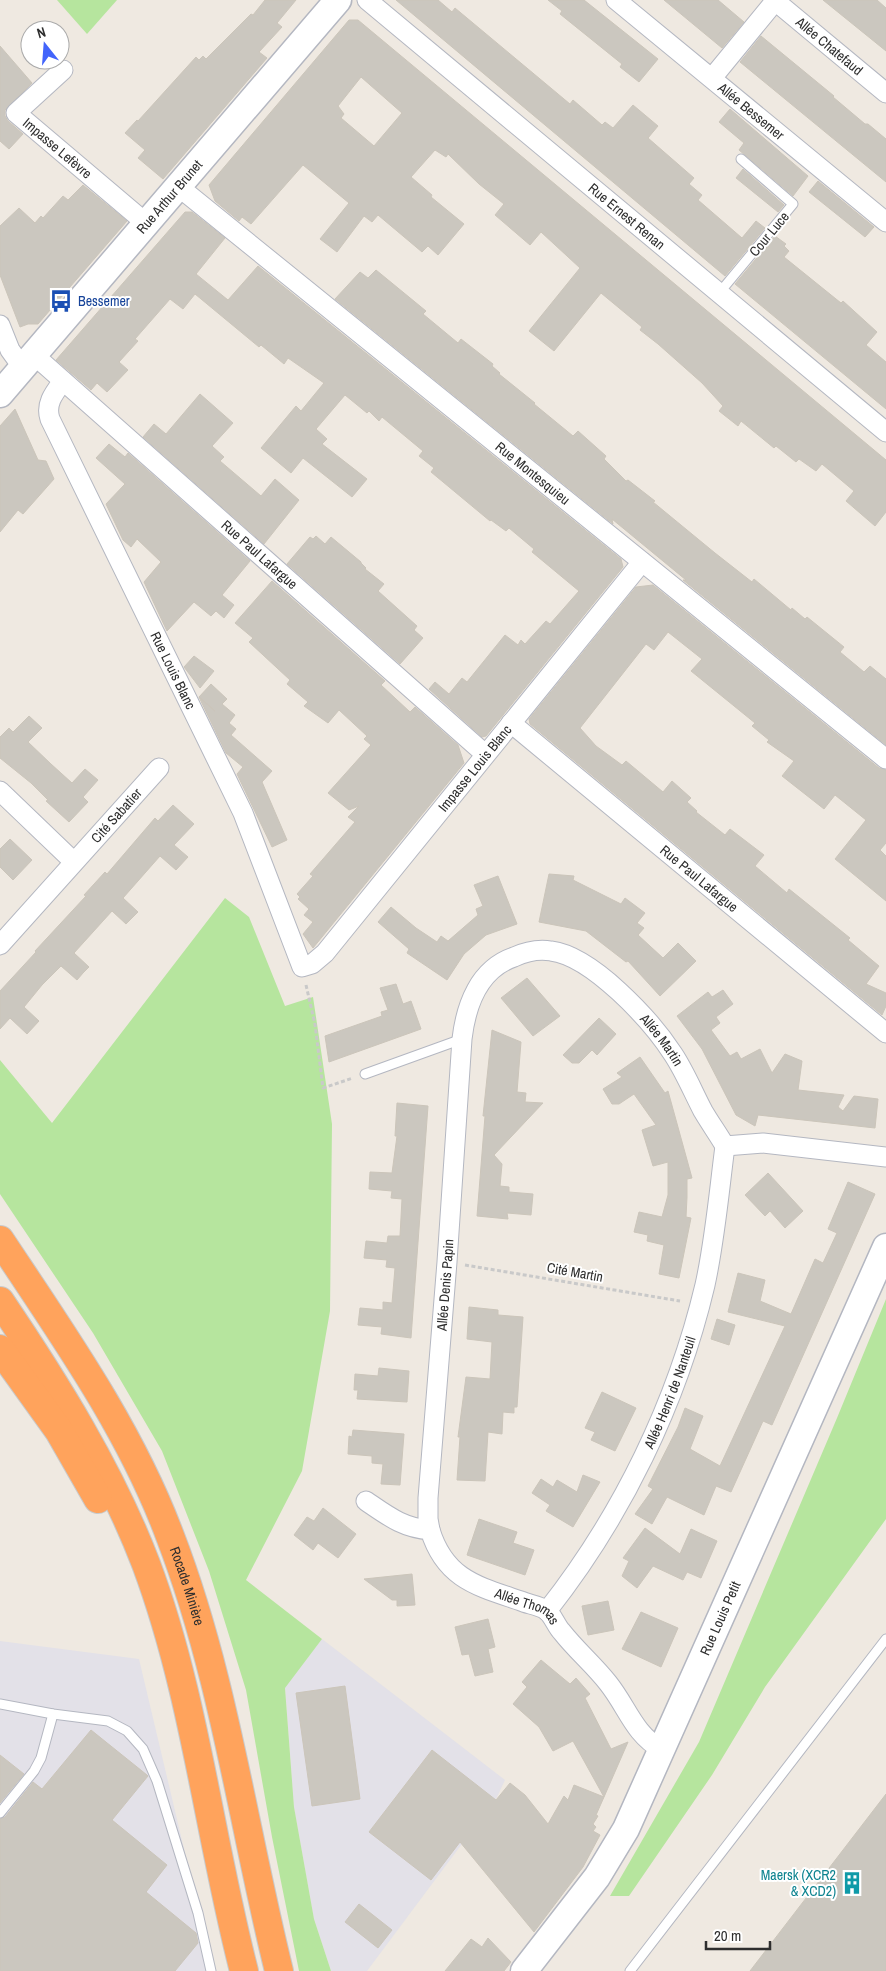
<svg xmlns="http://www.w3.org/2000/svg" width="886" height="1971" font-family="'Archivo Narrow',sans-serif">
<rect width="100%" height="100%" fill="#efe9e1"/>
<g fill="#e3e1e8">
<path d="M322,1639L505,1780L497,1797L367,1971H331L314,1919L294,1807L285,1687Z"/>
<path d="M0,1641L139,1659L213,1971H0Z"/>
</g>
<g fill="#b6e59e">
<path d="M57,0H117L87,34Z"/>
<path d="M225,898L249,917L285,1006L313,997L332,1124L330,1311L302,1471L246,1580L322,1639L285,1688L294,1807L314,1919L331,1971H299L272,1837L246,1690L209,1571L162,1451L93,1333L0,1194V1060L52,1123Z"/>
<path d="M886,1299V1519L765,1687L712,1775L629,1896H610L699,1742L837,1418Z"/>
</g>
<g fill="#cbc7bf" stroke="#cbc5ba" fill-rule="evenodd">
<path d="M265,0H296L277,23L282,27L259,52L267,58L163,179L138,158L145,150L125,133L137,120L138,121L196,57L199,60L203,56L206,59L251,14L253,15Z"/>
<path d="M396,0H438L452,12L455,8L570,104L573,100L602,125L605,122L613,128L633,105L658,126L648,138L694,178L689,184L702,195L698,200L742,238L756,221L765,228L725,276Z"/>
<path d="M548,0H584L658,59L639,82L620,67L622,64L560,14L562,11Z"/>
<path d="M664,0H718L744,22L722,48Z"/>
<path d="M823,0H877L886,8V51Z"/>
<path d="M349,20H358L886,460V512L875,526L846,501L854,491L822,464L816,471L799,459L796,462L776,446L774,448L741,421L738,426L719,411L723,406L702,383L658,344L640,330L642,327L601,293L554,351L529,331L580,268L541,232L530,245L495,215L504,204L479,184L448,154L446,157L435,150L411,177L432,195L431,197L464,224L438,255L428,246L422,252L378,215L372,222L364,216L337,252L320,239L349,203L303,165L251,224L242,217L239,221L215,201L209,185ZM361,77L402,113L374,146L341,118L344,114L338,106Z"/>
<path d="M761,36L834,96L833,97L865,124H868L886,139V182L740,62Z"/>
<path d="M0,46L32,83L5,110V116L8,121L23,134L9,149L0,141Z"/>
<path d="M730,109L808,176L793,196L739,150L744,143L719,122Z"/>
<path d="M743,169L784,205L778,212L736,178Z"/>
<path d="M818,181L874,227L865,237L809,192Z"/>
<path d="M83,185L127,221L38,324H28L20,327L0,275V226L19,208L35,223L41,216L43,218L63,196L68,200Z"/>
<path d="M185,212H192L225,238L196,274L228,300L258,266L621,559L623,567L486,736L482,737L429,689L435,682L449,694L462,678L467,682L505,635L518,645L521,640L525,644L546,621L550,624L579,591L532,552L534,549L509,528L506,531L491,520L490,521L431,472L434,468L419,456L423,451L382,417L379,421L369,411L367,413L345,395L316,429L327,439L322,444L367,479L352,497L303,458L291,473L261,448L296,406L301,411L324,383L288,358L284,364L261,345L259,347L195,294L183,309L170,299L135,339L138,341L119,362L128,370L107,392L97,383L91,390L56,360Z"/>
<path d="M775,236L786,244L784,246L789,251L784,257L841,303L843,301L877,332L866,345L886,362V409L735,284Z"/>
<path d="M376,270L426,311L423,314L458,343L461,339L493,364L492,366L500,373L499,374L535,403L534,404L573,436L578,431L606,456L604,459L626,481L628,480L655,501L653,502L715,553L752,582L754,579L791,610L792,608L805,619L807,617L844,647L840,652L864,672L870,666L886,679V745L683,580H686L612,519L613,524L335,299L360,272L368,278Z"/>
<path d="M200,394L233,423L212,446L224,457L220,461L261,496L275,479L299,500L264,544L143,437L154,424L166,434Z"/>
<path d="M15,409L38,460L46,461L54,479L23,514L18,510L0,532V426Z"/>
<path d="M109,444L125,457L128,453L250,561L222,595L234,605L224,618L216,611L211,616L194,602L167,631L144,582L161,562L137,539L131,547L123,540L106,504L125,484L96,458Z"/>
<path d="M316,536L325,544L331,537L361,562V563L366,568L365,569L384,584L378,591L417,626L414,630L423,638L400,664L287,564L310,537L313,539Z"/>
<path d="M272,581L385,681L381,685L410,712L415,707L458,745L464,763L313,948L303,934L313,922L304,915L309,909L298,899L300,897L297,894L313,876L310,874L355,822L348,817L359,806L349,810L328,793L371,745L364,739L367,736L339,710L328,723L304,706L308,702L287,684L290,680L249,642L253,638L235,623Z"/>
<path d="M653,585L879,768L886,770V843L880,850L886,856V901L835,859L866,820L835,795L824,809L782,776L794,761L767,742L769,740L752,726L755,723L691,671L702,659L668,632L654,650L646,644L580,728L596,746L622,765L626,761L663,792L672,781L691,798L687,802L697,811L696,812L725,835L730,829L764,855L755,866L787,893L789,889L850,938L848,940L879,966L866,984L886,993V1006L882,1015L530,724L529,719L636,587Z"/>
<path d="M194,656L214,671L200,688L184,667Z"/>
<path d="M211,684L227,699L222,704L235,715L229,723L236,729L231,735L272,771L262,782L287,840L272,847L237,774L243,767L226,753L199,697L215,711L199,697Z"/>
<path d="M29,716L42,728L28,742L51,764L72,783L85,769L98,780L83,797L88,802L69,822L46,801L48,800L31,783L0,758V737L9,728L13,732Z"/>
<path d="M173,805L194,824L174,845L188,857L176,870L160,856L123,898L138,912L126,924L112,911L74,953L89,967L83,973L77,980L61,966L42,985L24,1007L39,1021L27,1034L10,1018L0,1029V991L36,952L35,951L86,896L84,895L105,872L107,874L155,818L158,821Z"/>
<path d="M10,839L32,860L13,880L0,867V849Z"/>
<path d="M549,874L574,876L573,880L621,904L625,898L645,913L637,923L644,928L638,935L663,958L678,943L696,961L660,996L628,961L626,962L586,931L539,922Z"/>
<path d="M498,876L517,924L486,935L464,954L447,980L407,953L409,949L378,922L391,907L416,928L437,942L441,936L448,941L478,915L476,909L483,906L474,885Z"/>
<path d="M527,978L560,1016L533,1036L501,998Z"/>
<path d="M396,984L403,1004L411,1001L421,1029L329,1062L325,1036L382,1016L381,1012L388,1010L380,988Z"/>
<path d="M723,990L733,1004L716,1017L720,1023L711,1030L730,1056L737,1052L741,1059L760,1049L772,1073L785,1054L802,1061L798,1090L844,1095L838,1107L843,1111L854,1096L878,1099L875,1128L758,1115L755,1126L736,1115L702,1049L677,1016L708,992L712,997Z"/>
<path d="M599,1018L616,1034L597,1055L592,1050L579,1063H572L563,1055Z"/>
<path d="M492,1030L521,1042L517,1092L526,1093L525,1102L543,1103L494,1155L502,1164L500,1186L509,1187V1192L533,1194L531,1215L507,1213L508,1219L477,1216L485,1116H483Z"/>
<path d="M640,1057L665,1093L668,1091L692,1178L687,1179V1197L686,1217L691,1218L679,1278L659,1274L664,1245L647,1241L648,1235L634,1232L639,1212L662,1217L668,1195V1162L653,1166L642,1130L656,1125L634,1094L619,1104H612L603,1089L622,1077L617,1073Z"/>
<path d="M397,1103L428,1106L411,1338L381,1334L382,1327L358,1325L360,1308L383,1310V1302L392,1303L395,1268L386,1267L387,1260L364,1258L366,1241L387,1243L388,1236H400L402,1199L391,1198L392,1191L369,1189L370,1172L392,1173L397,1136H395Z"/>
<path d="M768,1173L803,1211L785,1228L770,1211L765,1216L745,1195Z"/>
<path d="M848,1182L875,1194L772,1425L763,1421L731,1492L716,1486L704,1515L667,1497L652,1524L635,1514L653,1489L648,1486L678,1427L685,1408L703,1416L690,1449L720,1466L785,1326L728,1312L738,1273L765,1280L760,1301L791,1314L815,1259L823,1263L837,1233L828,1229Z"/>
<path d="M469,1307L498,1310V1315L523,1317L517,1407H514V1413L503,1412L502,1434L488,1432L485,1481L457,1480L460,1437H458L466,1377L490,1379L492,1342L467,1339Z"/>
<path d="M717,1319L735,1325L729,1345L711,1339Z"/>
<path d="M379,1368L409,1371L407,1402L357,1399L358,1390H354L355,1374L378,1376Z"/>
<path d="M602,1392L636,1408L615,1451L591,1440L595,1432L585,1428Z"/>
<path d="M353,1430L404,1434L400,1485L381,1484L383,1464L372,1463V1456L348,1454L349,1436L352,1437Z"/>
<path d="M583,1475L600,1482L573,1527L546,1511L550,1505L532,1493L541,1479L553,1487L557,1480L577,1492Z"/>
<path d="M323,1508L356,1534L338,1558L318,1543L313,1550L294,1535L307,1517L314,1521Z"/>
<path d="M479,1519L517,1532L513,1543L534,1550L525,1575L467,1555Z"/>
<path d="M645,1528L680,1554L691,1529L717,1541L701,1578L687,1572L683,1580L653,1566L637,1588L622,1576L629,1561L623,1558Z"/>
<path d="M412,1574L415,1605L397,1606V1600H392L364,1579Z"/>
<path d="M608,1601L614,1630L588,1635L582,1606Z"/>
<path d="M641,1612L678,1628L661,1667L622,1649Z"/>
<path d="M488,1619L495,1647L488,1649L493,1672L475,1676L469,1654L462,1655L455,1627Z"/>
<path d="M541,1660L570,1684L576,1678L590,1694L585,1698L611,1749L628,1742L604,1797L573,1741L553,1751L539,1727L513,1704L527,1687L522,1682Z"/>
<path d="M345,1686L360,1799L312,1806L296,1693Z"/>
<path d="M91,1730L147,1775L148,1776L112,1820L167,1865L146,1892L196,1933L198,1943L175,1971H0V1819L5,1817L33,1782L42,1789Z"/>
<path d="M432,1750L496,1800L510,1783L525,1795L548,1824L564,1796L568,1800L574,1785L604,1797L596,1815L598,1816L593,1824L596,1827L593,1831L600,1835L583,1867L534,1932L460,1842L431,1880L369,1832Z"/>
<path d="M0,1755L24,1774L0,1803Z"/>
<path d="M886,1794V1971H750Z"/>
<path d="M359,1904L392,1930L378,1948L345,1922Z"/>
<path d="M488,1938L511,1962L504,1971H445L471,1939L482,1947Z"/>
</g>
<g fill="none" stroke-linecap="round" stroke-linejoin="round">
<defs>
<g id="lane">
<path d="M720,292L793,204L741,159"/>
<path d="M365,1074L462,1039"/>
<path d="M0,1704L53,1714L108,1721L127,1731L143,1749L157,1781L198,1913L211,1971"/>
<path d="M0,1813L34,1771L41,1758L53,1714"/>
<path d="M630,1971L886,1639"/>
</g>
<g id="street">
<path id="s1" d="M367,0L886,432"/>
<path id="s2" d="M616,0L886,222"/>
<path id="s3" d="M774,0L886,93"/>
<path id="s4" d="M63,70L16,113L147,224"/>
<path d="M712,78L776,0"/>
<path id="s5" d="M179,187L886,759"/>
<path d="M0,325L10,350L23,368"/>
<path id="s6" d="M34,355L485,754"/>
<path id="s7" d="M63,381C54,393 45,404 50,419L243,813L302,967L312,964L325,953L642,562"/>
<path id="s8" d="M511,723L886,1033"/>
<path d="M0,791L74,862"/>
<path id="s9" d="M0,945L159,768"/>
<path id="s10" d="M366,1501C388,1516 403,1528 430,1530C445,1579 477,1586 521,1601C528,1604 540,1606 546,1610C553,1615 556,1626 562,1632C576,1650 594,1665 608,1683C628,1708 633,1733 662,1750"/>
<path id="s11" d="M430,1530L428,1519V1498L447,1262L462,1039C466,1005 479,969 514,957C525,952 539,949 551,951C592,956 651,1020 673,1054C685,1072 693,1092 703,1111C710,1123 718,1134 725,1146L763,1143L886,1157"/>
<path id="s12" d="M547,1611C622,1516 677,1403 705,1285C715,1240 719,1192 725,1146"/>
</g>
<g id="secondary">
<path id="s13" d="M0,394L338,0"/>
<path id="s14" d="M524,1971L597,1877L626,1829L886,1247"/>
</g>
<g id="highway">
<path id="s15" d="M0,1240C63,1335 130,1429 170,1536C224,1676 243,1826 279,1971"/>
<path d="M0,1301C56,1384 110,1470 146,1564C195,1695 209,1836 244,1971"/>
<path d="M0,1349L59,1431L98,1499"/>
</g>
</defs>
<use href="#lane" stroke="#b4b7c1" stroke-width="11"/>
<use href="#street" stroke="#b4b7c1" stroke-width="21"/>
<use href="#secondary" stroke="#b4b7c1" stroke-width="29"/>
<use href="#highway" stroke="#c9c9c9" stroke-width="30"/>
<g stroke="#c9c9c9" stroke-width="3" stroke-dasharray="4 2.5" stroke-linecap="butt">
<path d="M306,985L315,1024L323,1088L353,1078"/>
<path d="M465,1265L680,1301"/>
</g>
<use href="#lane" stroke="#fff" stroke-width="9"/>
<use href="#street" stroke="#fff" stroke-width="19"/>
<use href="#secondary" stroke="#fff" stroke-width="26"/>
<use href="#highway" stroke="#ffa35c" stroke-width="28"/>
</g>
<defs>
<symbol id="bus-bare" viewBox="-9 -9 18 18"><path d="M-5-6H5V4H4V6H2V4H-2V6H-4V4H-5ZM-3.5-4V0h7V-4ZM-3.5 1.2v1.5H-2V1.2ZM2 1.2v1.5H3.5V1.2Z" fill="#1a4fb4" stroke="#fff" stroke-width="2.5" paint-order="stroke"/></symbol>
<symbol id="building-bare" viewBox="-9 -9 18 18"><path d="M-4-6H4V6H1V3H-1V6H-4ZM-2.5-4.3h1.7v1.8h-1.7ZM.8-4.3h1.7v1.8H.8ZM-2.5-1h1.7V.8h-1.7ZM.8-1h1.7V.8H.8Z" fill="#0f9aa8" stroke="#fff" stroke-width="2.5" paint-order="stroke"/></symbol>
</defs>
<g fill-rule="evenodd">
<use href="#bus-bare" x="45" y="285" width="32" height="32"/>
<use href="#building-bare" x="836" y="1867" width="32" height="32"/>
</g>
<g text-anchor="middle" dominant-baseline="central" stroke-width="4" stroke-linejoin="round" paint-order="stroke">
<g font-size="14" fill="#2e2e2e" stroke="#fff">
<text stroke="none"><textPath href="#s3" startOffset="72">Allée Chatefaud</textPath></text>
<text stroke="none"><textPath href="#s2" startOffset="175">Allée Bessemer</textPath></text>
<text stroke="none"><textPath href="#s4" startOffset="118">Impasse Lefèvre</textPath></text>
<text stroke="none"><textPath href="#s13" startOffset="260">Rue Arthur Brunet</textPath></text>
<text stroke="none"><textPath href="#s1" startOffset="338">Rue Ernest Renan</textPath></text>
<text transform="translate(769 234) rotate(-50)">Cour Luce</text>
<text stroke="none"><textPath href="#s5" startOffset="455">Rue Montesquieu</textPath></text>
<text stroke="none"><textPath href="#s6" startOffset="301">Rue Paul Lafargue</textPath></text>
<text stroke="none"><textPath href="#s7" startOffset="322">Rue Louis Blanc</textPath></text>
<text stroke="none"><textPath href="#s7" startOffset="911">Impasse Louis Blanc</textPath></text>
<text stroke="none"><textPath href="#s9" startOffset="174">Cité Sabatier</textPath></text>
<text stroke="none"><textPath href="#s8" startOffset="244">Rue Paul Lafargue</textPath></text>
<text stroke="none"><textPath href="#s11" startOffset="778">Allée Martin</textPath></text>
<text transform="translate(575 1272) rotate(10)">Cité Martin</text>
<text stroke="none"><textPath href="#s11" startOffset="246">Allée Denis Papin</textPath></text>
<text stroke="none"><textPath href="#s12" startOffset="252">Allée Henri de Nanteuil</textPath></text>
<text stroke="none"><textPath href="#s15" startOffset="395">Rocade Minière</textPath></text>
<text stroke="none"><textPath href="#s10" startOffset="201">Allée Thomas</textPath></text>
<text stroke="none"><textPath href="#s14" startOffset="406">Rue Louis Petit</textPath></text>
</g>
<g font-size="14" fill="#164399" stroke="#fff" text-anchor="start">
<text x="78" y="301">Bessemer</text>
</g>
<g font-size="14" fill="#0d838f" stroke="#fff" text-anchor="end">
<text x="836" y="1875">Maersk (XCR2<tspan x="836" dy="16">&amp; XCD2)</tspan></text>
</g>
</g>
<g transform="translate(45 45) rotate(343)"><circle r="24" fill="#ffffff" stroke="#ababab"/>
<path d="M0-4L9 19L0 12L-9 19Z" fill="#4264fb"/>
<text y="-8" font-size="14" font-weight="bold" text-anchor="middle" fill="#2e2e2e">N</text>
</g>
<path d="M706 1941v8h64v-8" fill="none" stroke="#2e2e2e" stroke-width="2.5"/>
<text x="714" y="1941" font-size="15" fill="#2e2e2e" stroke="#ffffff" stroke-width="4" paint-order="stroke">20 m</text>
</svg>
